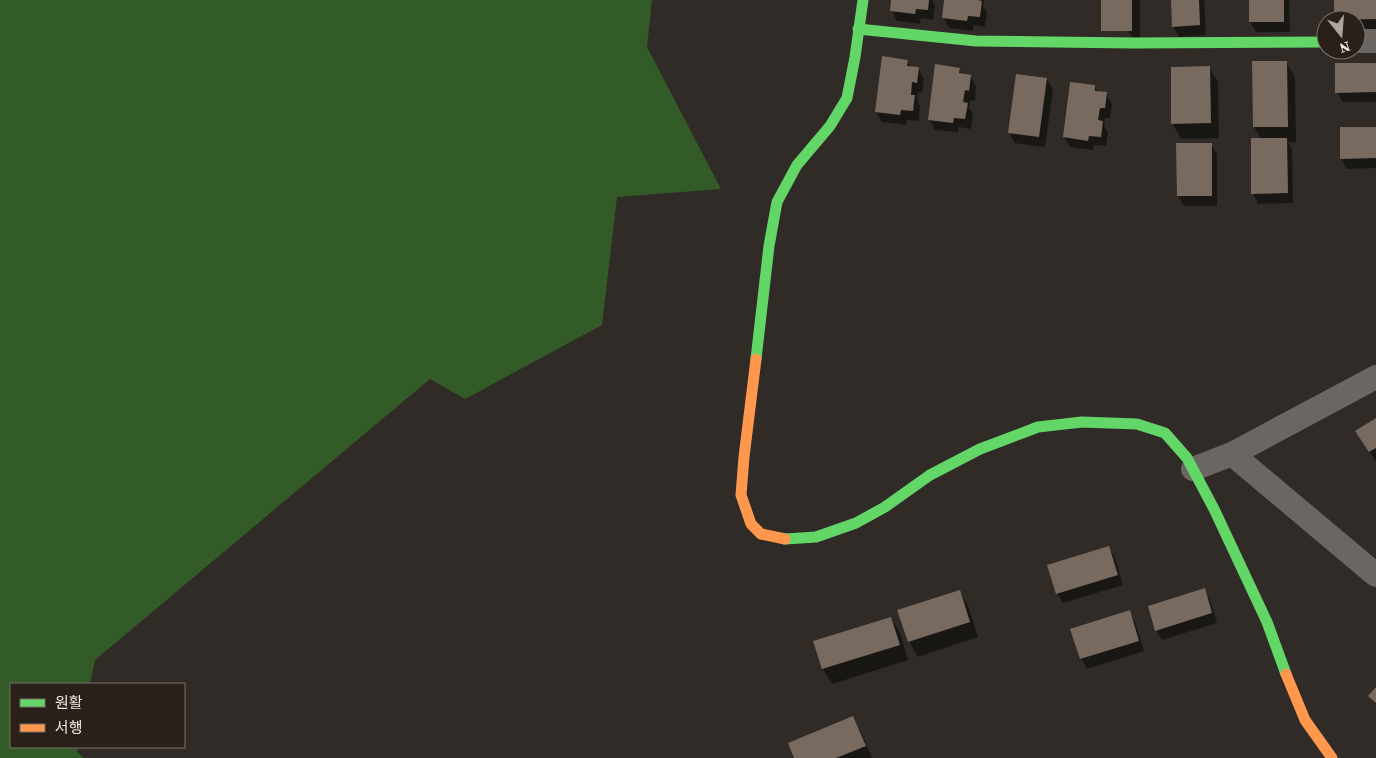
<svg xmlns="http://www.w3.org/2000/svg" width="1376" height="758" font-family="'Source Serif 4','Noto Sans KR',serif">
<rect width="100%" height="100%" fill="#302b27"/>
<path fill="#335b27" d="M0,0H652L647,47L721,189L617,197L602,325L465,399L430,379L95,660L90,684H11V747H78L77,752L84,758H0Z"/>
<g fill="#0007">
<path d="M892,0H932L935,5L933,20L921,18L920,24L897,21L891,10Z"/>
<path d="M946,0H984L983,6L987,13L985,27L973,25V31L949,28L943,17Z"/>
<path d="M1102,0H1140V46Z"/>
<path d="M1172,0H1204L1206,35L1179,37L1173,26Z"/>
<path d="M1250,0H1289L1290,32H1256L1250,22Z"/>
<path d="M1335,0H1376V29H1356V20H1336Z"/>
<path d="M907,61L911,67L918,68L924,79L922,93L918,92L917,100L920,106L919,121L907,120L906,125L882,122L876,112Z"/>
<path d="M1253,62H1286L1295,77L1296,142H1288L1292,149L1293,203L1258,204L1253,193L1261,139L1254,127Z"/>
<path d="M1376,64V102H1343L1337,92Z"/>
<path d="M1209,67L1218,82L1219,138L1181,139L1172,123Z"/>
<path d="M959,69L963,75L970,76L976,86L975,101L970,100L969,108L973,114L971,129L959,127L958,132L935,130L929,119Z"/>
<path d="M1047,79L1053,90L1045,147L1015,143L1009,133Z"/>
<path d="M1095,86L1098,93L1106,94L1112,104L1110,118H1105L1104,126L1108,132L1106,146L1094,145L1093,150L1070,147L1064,137Z"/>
<path d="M1376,128V168L1347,169L1341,159Z"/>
<path d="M1211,144L1217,154V206H1184L1178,196Z"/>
<path d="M1376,419V462L1363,441Z"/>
<path d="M1109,548L1115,558L1123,585L1063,603L1057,593Z"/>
<path d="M1204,590L1210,600L1217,623L1162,640L1156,630Z"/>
<path d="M959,591L968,606L978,637L918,657L909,641Z"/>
<path d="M1130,612L1135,622L1144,651L1087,669L1081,658Z"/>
<path d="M891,618L900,633L908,660L832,684L823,669L814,642Z"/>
<path d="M852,717L861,732L872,758H796Z"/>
</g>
<g fill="#796a5f">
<path d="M891,0H929L928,10L916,9L915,14L890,11Z"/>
<path d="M944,0H978L982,1L980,17L968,16L967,21L942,18Z"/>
<rect x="1101" y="0" width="31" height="31"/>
<path d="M1171,0H1199L1200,25L1172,27Z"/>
<rect x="1249" y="0" width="35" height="22"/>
<path d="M1334,0H1376V19L1334,20Z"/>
<path d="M882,56L908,60L907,66L919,67L917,83L912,82L911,95H915L913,111L901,110L900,115L875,112Z"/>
<path d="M1252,61H1287L1288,127H1253Z"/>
<path d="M1335,63H1376V92L1335,93Z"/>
<path d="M935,64L960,68L959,73L971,75L969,91L965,90L963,102L968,103L965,119L954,118L953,123L928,120Z"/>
<path d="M1210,66L1211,123L1171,124V67Z"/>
<path d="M1016,74L1047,78L1039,137L1008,133Z"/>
<path d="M1070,82L1095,85V91L1107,92L1105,108H1100L1098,120L1103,121L1101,137L1089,136L1088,141L1063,137Z"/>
<path d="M1340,127H1376V158L1340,159Z"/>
<path d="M1251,138H1287L1288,193L1251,194Z"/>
<path d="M1176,143H1212V196H1177Z"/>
<path d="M1376,418V448L1369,452L1355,431Z"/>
<path d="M1109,546L1118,575L1056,594L1047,565Z"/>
<path d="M1205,588L1212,613L1155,631L1148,606Z"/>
<path d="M960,590L970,622L908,642L897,610Z"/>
<path d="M1130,610L1139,641L1080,659L1070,629Z"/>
<path d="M891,617L900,645L822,669L813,641Z"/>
<path d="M1376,687V703L1368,696Z"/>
<path d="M853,716L866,746L836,758H794L788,743Z"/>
</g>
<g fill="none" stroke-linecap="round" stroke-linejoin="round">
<g stroke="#6c6663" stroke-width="24">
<path d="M1356,41H1376"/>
<path d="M1232,454L1376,575"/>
<path d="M1193,469L1232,454L1376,377"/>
</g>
<g stroke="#63d668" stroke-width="11">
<path d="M858,29L976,41L1133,43L1326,42"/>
<path d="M756,359L769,246L777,202L797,165L830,126L847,98L855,57L863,0"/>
<path d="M785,539L816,537L856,523L885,507L930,475L980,449L1038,427L1082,422L1137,424L1165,433L1187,458L1214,509L1267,622L1286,674"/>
</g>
<g stroke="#ff974d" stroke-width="11">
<path d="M756,359L744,457L741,495L751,524L761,534L785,539"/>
<path d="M1286,674L1305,720L1332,758"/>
</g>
</g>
<rect x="10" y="683" width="175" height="65" fill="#2a201a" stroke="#78706a"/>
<rect x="20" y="699" width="25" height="8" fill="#63d668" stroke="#78706a"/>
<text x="55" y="708" font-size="15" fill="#eee7e2">원활</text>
<rect x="20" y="724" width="25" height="8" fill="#ff974d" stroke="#78706a"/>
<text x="55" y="733" font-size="15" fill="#eee7e2">서행</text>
<g transform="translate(1341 35) rotate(163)"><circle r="24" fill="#2a201a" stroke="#78706a"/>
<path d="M0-4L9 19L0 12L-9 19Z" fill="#aca5a1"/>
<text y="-8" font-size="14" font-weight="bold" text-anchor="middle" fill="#eee7e2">N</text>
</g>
</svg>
